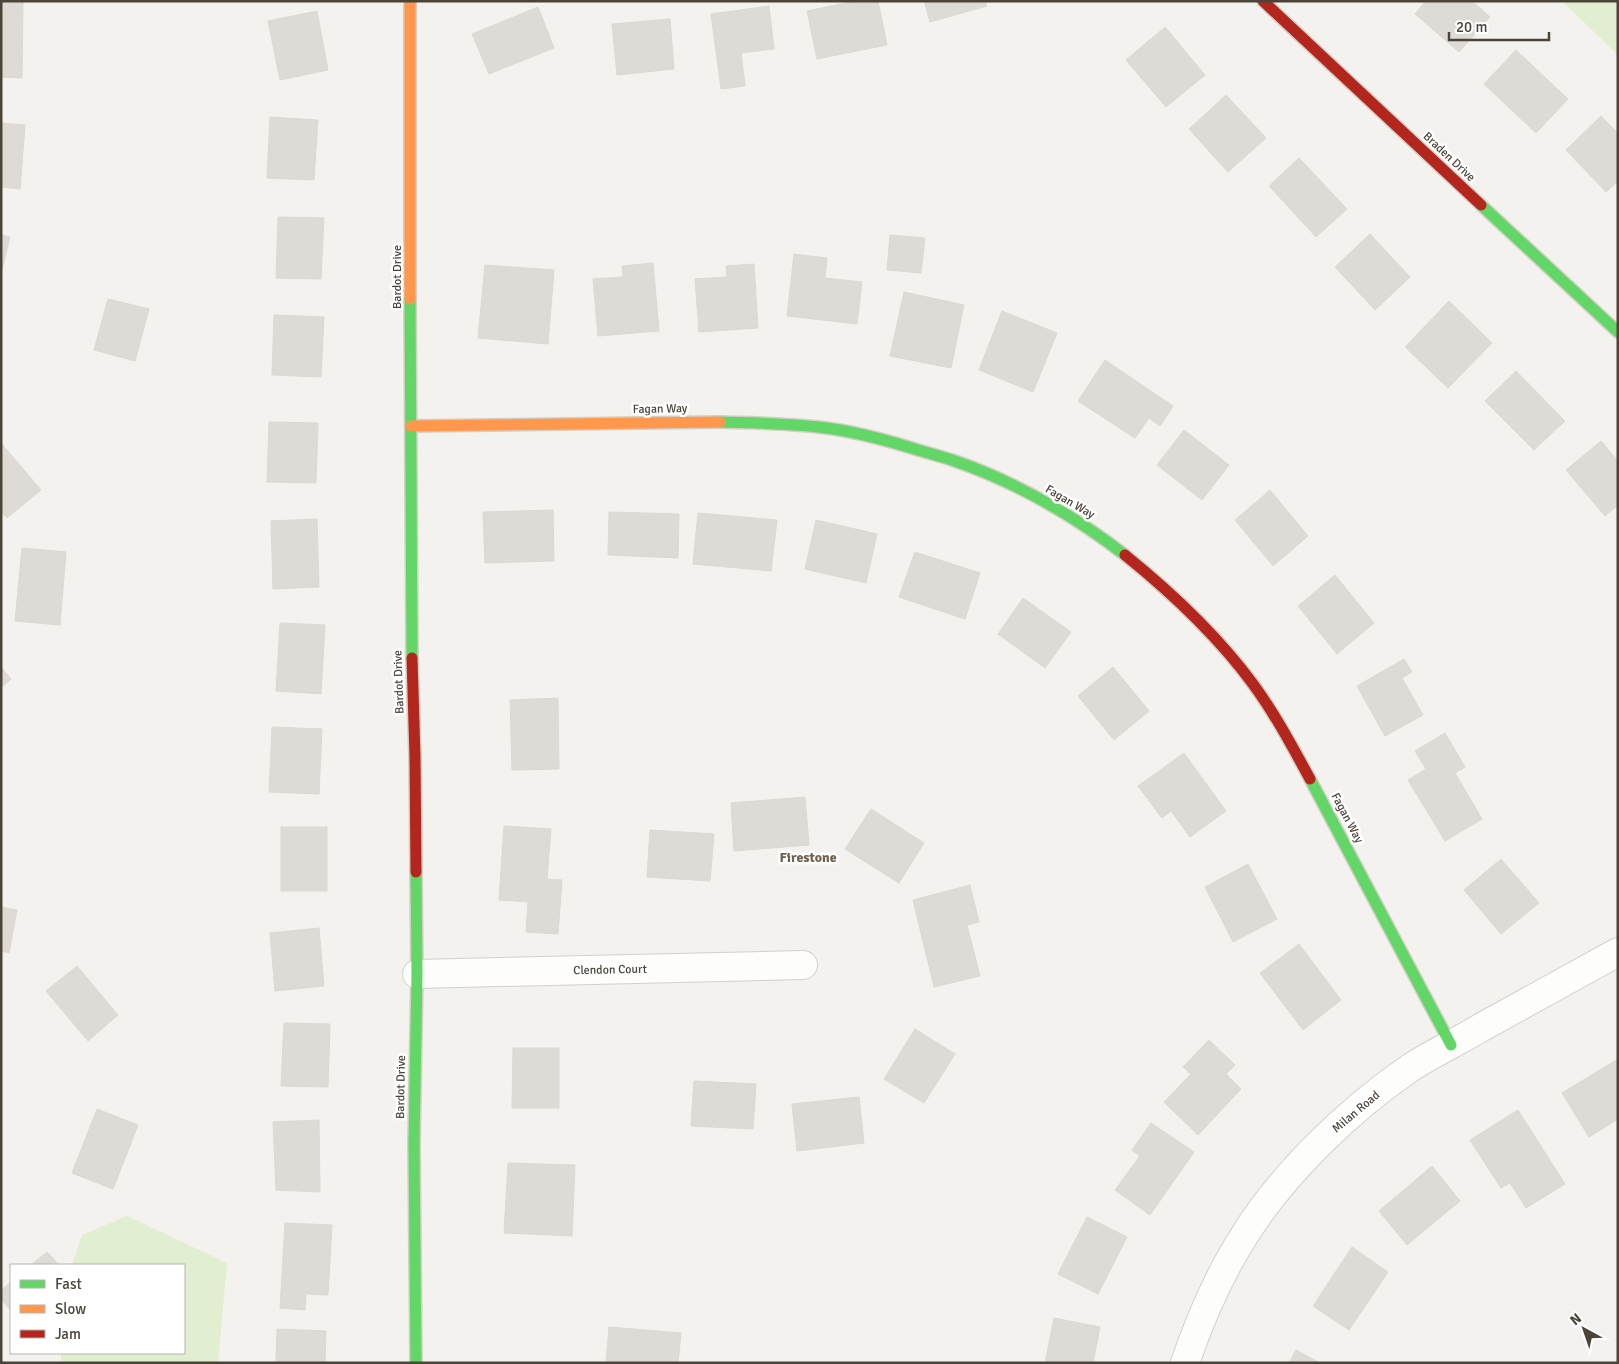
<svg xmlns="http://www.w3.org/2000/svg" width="1619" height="1364" font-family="Signika,sans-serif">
<rect width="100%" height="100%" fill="#f4f2ee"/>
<g fill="#e1eecf">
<path d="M1562,1H1618V55Z"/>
<path d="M127,1216L227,1263L218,1363H61V1353H184V1265H72L82,1235Z"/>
</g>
<g fill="#dedbd6" stroke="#dcd9d4">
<path d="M1,1H23L22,78L1,77Z"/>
<path d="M855,1H878L887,45L817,59L807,11Z"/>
<path d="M924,1H985L987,6L930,22Z"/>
<path d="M1426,1H1472L1490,17L1459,52L1415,14Z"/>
<path d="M769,6L774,49L741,53L745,86L721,89L711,14Z"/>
<path d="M538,7L554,48L489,74L472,34Z"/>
<path d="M317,11L328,70L280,80L268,21Z"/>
<path d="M670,19L674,69L617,75L612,24Z"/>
<path d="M1165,27L1205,75L1166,107L1126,60Z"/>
<path d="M1516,50L1568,99L1536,133L1484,84Z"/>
<path d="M1226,95L1266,138L1228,172L1189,129Z"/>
<path d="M1601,116L1618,133V181L1606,192L1566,150Z"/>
<path d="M270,117L318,120L314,180L267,178Z"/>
<path d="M1,123L25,125L20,189L1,187Z"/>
<path d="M1299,158L1347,209L1316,237L1269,186Z"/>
<path d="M278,217L324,218L321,279L276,278Z"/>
<path d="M1370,234L1410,277L1375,310L1335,267Z"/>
<path d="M1,235L10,237L1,274Z"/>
<path d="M890,235L925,238L921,273L887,270Z"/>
<path d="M794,254L827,258L825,278L862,282L857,324L787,316Z"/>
<path d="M653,263L659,331L598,336L593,279L623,277L622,266Z"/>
<path d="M754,264L758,328L699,332L695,279L727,277L726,266Z"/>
<path d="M485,265L554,270L548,344L478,338Z"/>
<path d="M904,292L964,305L951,368L890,356Z"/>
<path d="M108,299L149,309L135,361L94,350Z"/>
<path d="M1449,301L1492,343L1448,388L1405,347Z"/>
<path d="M1002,311L1057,333L1033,392L979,370Z"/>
<path d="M274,315L324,317L321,377L272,375Z"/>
<path d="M1105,360L1173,406L1160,426L1149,418L1135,438L1078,401Z"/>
<path d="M1516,371L1565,421L1534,450L1485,401Z"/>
<path d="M269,422L318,423L316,483L267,482Z"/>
<path d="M1184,430L1229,465L1202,500L1157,465Z"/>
<path d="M1601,441L1618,461V505L1605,516L1566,470Z"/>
<path d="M1,443L41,490L7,518L1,511Z"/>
<path d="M1270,490L1308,536L1273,566L1235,520Z"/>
<path d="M553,510L554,561L485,563L483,512Z"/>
<path d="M609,512L679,514L678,558L608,555Z"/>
<path d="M698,513L777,520L771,571L693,564Z"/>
<path d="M317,519L319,587L273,589L271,521Z"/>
<path d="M816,520L877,534L866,583L805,569Z"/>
<path d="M22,548L66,552L60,625L15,621Z"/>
<path d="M915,552L980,573L965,619L899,597Z"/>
<path d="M1335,575L1374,623L1337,654L1298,606Z"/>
<path d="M1023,598L1071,632L1045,668L998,634Z"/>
<path d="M280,623L325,625L321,694L276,691Z"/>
<path d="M1404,659L1412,672L1402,678L1423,715L1385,736L1357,686Z"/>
<path d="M1,667L11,679L1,688Z"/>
<path d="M1113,667L1149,711L1114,740L1078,696Z"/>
<path d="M558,698L559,769L512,770L510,700Z"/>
<path d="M272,727L322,729L319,794L269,792Z"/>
<path d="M1445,733L1465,767L1455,773L1482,819L1445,841L1408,780L1426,769L1415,751Z"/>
<path d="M1184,753L1226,811L1190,837L1171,811L1162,818L1138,786Z"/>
<path d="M805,797L809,845L734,851L731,803Z"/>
<path d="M871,809L924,843L899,883L845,849Z"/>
<path d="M504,826L551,829L547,879L562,880L558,934L526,932L528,902L499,900Z"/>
<rect x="281" y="827" width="46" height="64"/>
<path d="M650,830L714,834L710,881L647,877Z"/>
<path d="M1501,859L1539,903L1501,934L1464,890Z"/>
<path d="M1248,864L1277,919L1233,942L1205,887Z"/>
<path d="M970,885L979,922L967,925L980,976L934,987L913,900Z"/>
<path d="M1,907L17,910L9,953L1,951Z"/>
<path d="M319,928L324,986L275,991L270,933Z"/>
<path d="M1299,944L1341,1000L1303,1030L1260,973Z"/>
<path d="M77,966L118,1015L88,1041L46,991Z"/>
<path d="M284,1023L330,1024L328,1087L281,1086Z"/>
<path d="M915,1029L955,1054L924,1103L884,1079Z"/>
<path d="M1209,1040L1235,1065L1226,1074L1241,1089L1198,1135L1164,1102L1191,1074L1183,1067Z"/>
<path d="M513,1048H559V1108H512Z"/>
<path d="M1618,1059V1119L1589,1137L1562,1093Z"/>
<path d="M694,1081L756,1084L753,1129L691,1126Z"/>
<path d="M859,1097L864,1143L797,1151L792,1104Z"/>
<path d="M97,1109L138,1125L113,1189L72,1173Z"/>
<path d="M1518,1110L1565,1184L1526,1208L1510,1183L1501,1188L1470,1140Z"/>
<path d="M319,1120L320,1192L276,1190L273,1122Z"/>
<path d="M1151,1123L1194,1152L1150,1215L1115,1190L1140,1156L1132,1150Z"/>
<path d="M508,1163L575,1165L572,1236L504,1233Z"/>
<path d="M1432,1166L1460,1201L1407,1245L1379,1211Z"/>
<path d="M1087,1217L1127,1237L1098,1294L1058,1274Z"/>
<path d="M285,1223L332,1225L328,1295L306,1294L305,1310L280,1308Z"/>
<path d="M1352,1247L1388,1272L1349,1330L1313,1306Z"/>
<path d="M47,1252L59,1265H31Z"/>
<path d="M11,1282V1311L1,1299V1290Z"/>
<path d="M1054,1318L1100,1327L1093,1363H1045Z"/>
<path d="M609,1327L681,1333L678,1363H606Z"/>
<path d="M277,1329L326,1331L325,1363H276Z"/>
<path d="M1296,1350L1320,1363H1289Z"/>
</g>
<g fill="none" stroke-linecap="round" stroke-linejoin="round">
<defs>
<g id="street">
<path d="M417,974L803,965"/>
<path d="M1185,1363C1200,1319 1219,1275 1244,1236C1283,1173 1349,1110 1410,1068C1433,1053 1459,1041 1482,1027C1528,1002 1573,977 1618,952"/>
</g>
<g id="fast">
<path d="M1481,205L1618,332"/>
<path d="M410,299L412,658"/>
<path d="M720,422C755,423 791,423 826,428C857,432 886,440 915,449C928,453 940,456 952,460C1014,481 1073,515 1125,555"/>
<path d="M1310,779L1451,1045"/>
<path d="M416,1363L414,1144L417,974L416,872"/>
</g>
<g id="slow">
<path d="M410,1V299"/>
<path d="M411,426L720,422"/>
</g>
<g id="jam">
<path d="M1263,1L1481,205"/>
<path d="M1125,555C1172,593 1217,635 1253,684C1275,714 1292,746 1310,779"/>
<path d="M412,658L415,757L416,872"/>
</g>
</defs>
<use href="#street" stroke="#d2d0cb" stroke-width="30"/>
<use href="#fast" stroke="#d3cfc5" stroke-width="14"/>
<use href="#slow" stroke="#d3cfc5" stroke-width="14"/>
<use href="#jam" stroke="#d3cfc5" stroke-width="14"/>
<use href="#street" stroke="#fdfdfc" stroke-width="28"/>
<use href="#fast" stroke="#63d668" stroke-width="11"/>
<use href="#slow" stroke="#ff974d" stroke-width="11"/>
<use href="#jam" stroke="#b3261e" stroke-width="11"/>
</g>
<g text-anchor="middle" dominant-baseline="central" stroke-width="5" stroke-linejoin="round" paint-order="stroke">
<g font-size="12" fill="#4b4439" stroke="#fff">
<text transform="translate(1449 157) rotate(43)">Braden Drive</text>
<text transform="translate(397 277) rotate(-90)">Bardot Drive</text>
<text transform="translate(660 409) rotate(-1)">Fagan Way</text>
<text transform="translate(1070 502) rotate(30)">Fagan Way</text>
<text transform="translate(399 682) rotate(-92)">Bardot Drive</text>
<text transform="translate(1347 818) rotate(62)">Fagan Way</text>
<text transform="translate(610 970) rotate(-1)">Clendon Court</text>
<text transform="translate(401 1087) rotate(-89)">Bardot Drive</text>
<text transform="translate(1356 1112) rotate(-40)">Milan Road</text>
</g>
<g font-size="14" font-weight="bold" fill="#6e6250" stroke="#fff">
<text x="808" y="857">Firestone</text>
</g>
</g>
<rect width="1619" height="1364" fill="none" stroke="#4b4439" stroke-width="5"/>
<rect x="10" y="1264" width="175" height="90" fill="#ffffff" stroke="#b7b4b0"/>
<rect x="20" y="1280" width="25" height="8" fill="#63d668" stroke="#b7b4b0"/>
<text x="55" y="1289" font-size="15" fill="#4b4439">Fast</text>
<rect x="20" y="1305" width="25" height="8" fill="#ff974d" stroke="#b7b4b0"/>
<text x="55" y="1314" font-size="15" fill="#4b4439">Slow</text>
<rect x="20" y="1330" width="25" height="8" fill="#b3261e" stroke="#b7b4b0"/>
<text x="55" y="1339" font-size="15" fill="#4b4439">Jam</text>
<g transform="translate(1584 1329) rotate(320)" stroke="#ffffff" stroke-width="4" paint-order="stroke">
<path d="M0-4L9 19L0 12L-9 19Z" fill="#4b4439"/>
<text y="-8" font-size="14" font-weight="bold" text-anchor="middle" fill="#4b4439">N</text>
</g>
<path d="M1449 32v8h100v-8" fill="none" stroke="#4b4439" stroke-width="2.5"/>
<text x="1456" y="32" font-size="15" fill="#4b4439" stroke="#ffffff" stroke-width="4" paint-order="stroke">20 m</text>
</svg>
